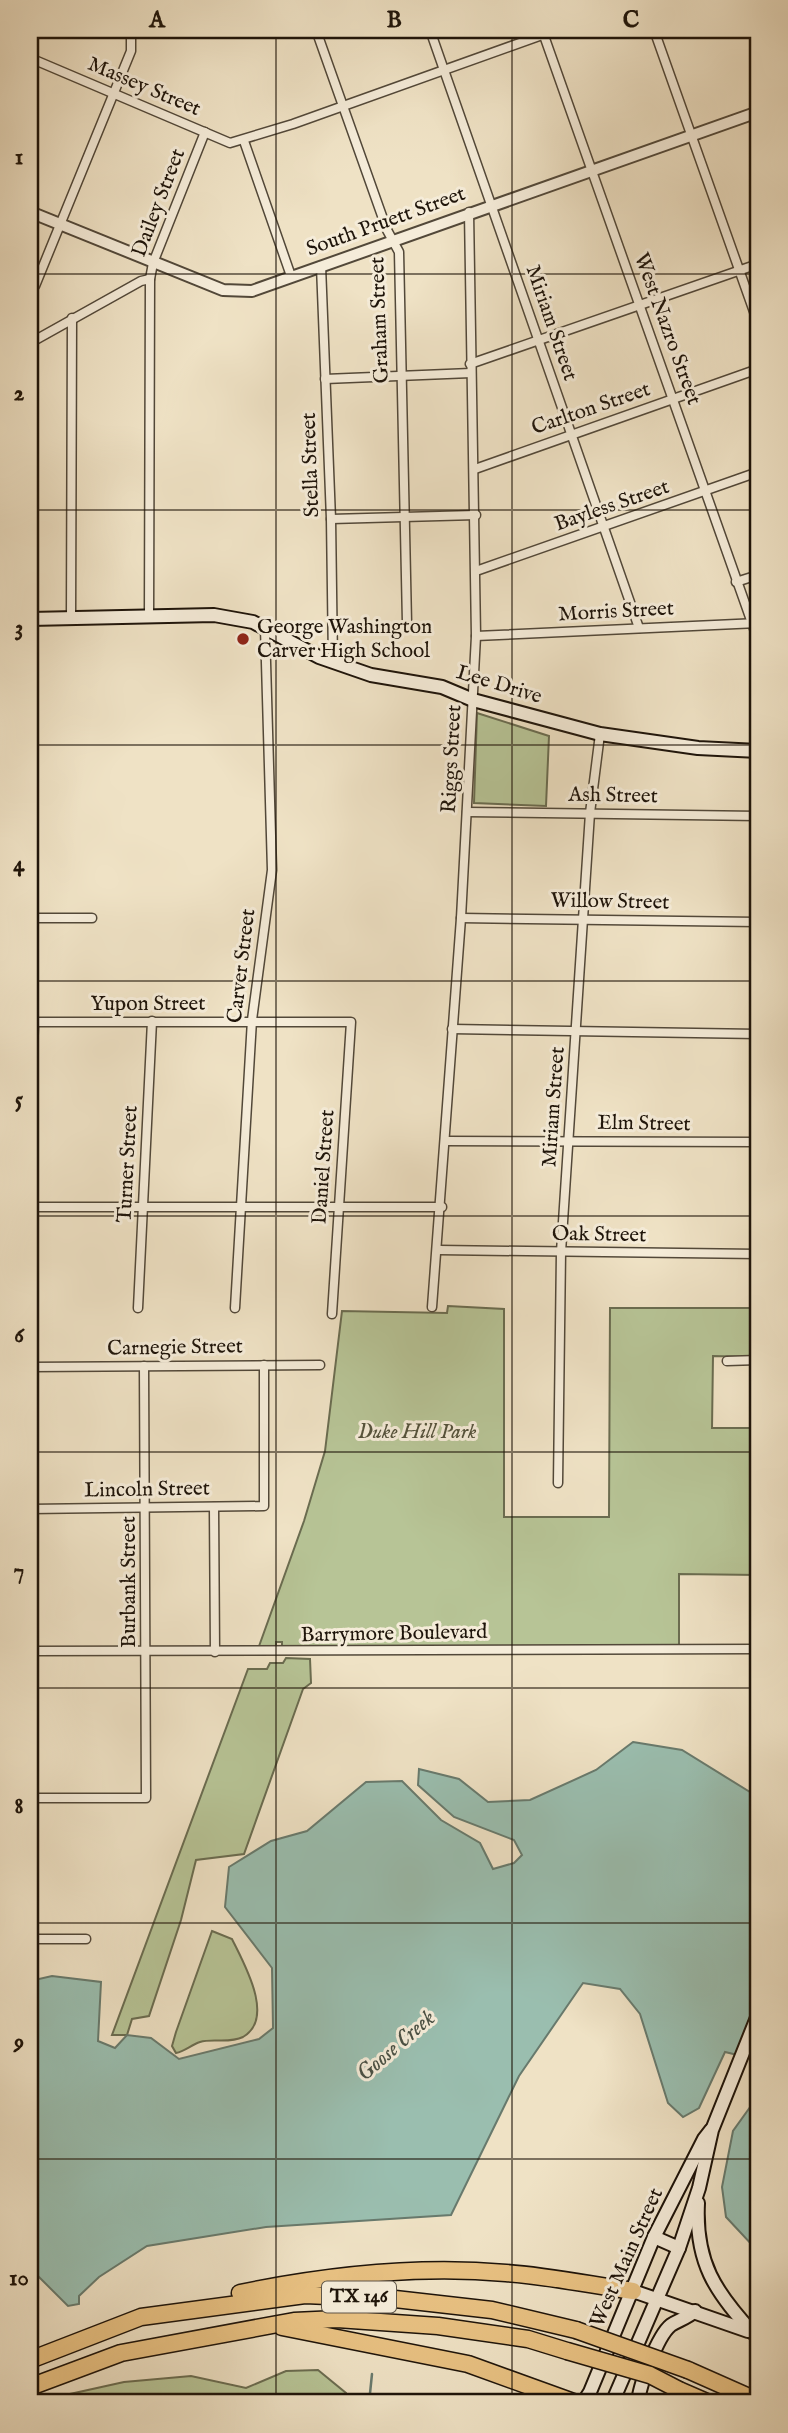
<svg xmlns="http://www.w3.org/2000/svg" width="788" height="2433" font-family="'IM FELL English',serif">
<rect width="100%" height="100%" fill="#efe2c5"/>
<filter id="stains"><feTurbulence type="fractalNoise" baseFrequency=".00286" numOctaves="4"/><feColorMatrix values="0 0 0 0 .2 0 0 0 0 .09 0 0 0 0 .02 0 0 0 .5 -.17"/></filter>
<radialGradient id="worn" r=".72"><stop offset=".6" stop-color="#630" stop-opacity="0"/><stop offset="1" stop-color="#630" stop-opacity=".3"/></radialGradient>
<g fill="#b7c496" stroke="#6a6c50" stroke-width="2">
<path d="M477,713L549,736L546,806L474,803Z"/>
<path d="M448,1306L504,1309V1517H609L610,1308H758V1357L713,1356L712,1428H758V1575L679,1574V1647H282V1642H276V1647L258,1649L304,1521L325,1451L342,1311L447,1313Z"/>
<path d="M286,1658L310,1659L311,1683L303,1689L244,1854L196,1860L181,1920L149,2016L132,2019L127,2035H112L248,1669H267L270,1663H283Z"/>
<path d="M212,1931L232,1939C243,1962 276,2018 243,2037C229,2044 213,2038 200,2042C191,2045 185,2051 176,2053L172,2046L176,2032Z"/>
<path d="M318,2370L346,2393L345,2403H54L61,2396L124,2382L191,2376L246,2388L286,2371Z"/>
</g>
<g fill="#9abeaf" stroke="#687a6d" stroke-width="2">
<path d="M633,1742L682,1750L758,1797V2060L725,2052L699,2108L683,2117L668,2103L640,2014L620,1989L583,1983L519,2076L451,2215L266,2227L147,2246L99,2277L79,2296V2304L68,2306L30,2268V1981L52,1976L101,1982L98,2041L115,2048L127,2035L151,2038L179,2059L259,2039L273,2028L272,1968L225,1907L229,1867L271,1841L307,1831L366,1782L402,1781L441,1820L480,1843L493,1869L514,1863L522,1855L514,1840L454,1817L418,1785L419,1769L459,1779L488,1802L530,1800L596,1770Z"/>
<path d="M758,2096V2239L753,2246L726,2217L722,2187L733,2131Z"/>
</g>
<g fill="none" stroke-linecap="round" stroke-linejoin="round">
<path stroke="#687a6d" stroke-width="2.5" d="M369,2403L372,2374"/>
<defs>
<g id="minor">
<path d="M316,30L387,230L399,252L407,623"/>
<path d="M430,30L639,628"/>
<path d="M542,30L758,640"/>
<path d="M654,30L758,323"/>
<path d="M30,58L230,143L293,124L556,30"/>
<path d="M244,141L291,276"/>
<path d="M321,266L331,519L333,662"/>
<path d="M35,286L131,51V30"/>
<path d="M30,343L141,281L150,279"/>
<path d="M470,364L758,264"/>
<path d="M325,379L471,373"/>
<path d="M475,469L758,369"/>
<path d="M331,519L476,515"/>
<path d="M476,571L758,472"/>
<path d="M736,582L758,575"/>
<path d="M149,618L150,279L153,263L205,132"/>
<path d="M71,619L72,318"/>
<path d="M476,636L758,623"/>
<path d="M467,812L758,816"/>
<path d="M30,918H92"/>
<path d="M461,918L758,922"/>
<path d="M30,1022H351L332,1314"/>
<path d="M452,1029L758,1034"/>
<path d="M30,1129L34,1022"/>
<path d="M445,1141L758,1142"/>
<path d="M30,1207H442"/>
<path d="M439,1250L758,1254"/>
<path d="M432,1307L461,918L476,636L469,212"/>
<path d="M138,1308L152,1021"/>
<path d="M235,1308L252,1020L272,870L265,628"/>
<path d="M727,1361L758,1360"/>
<path d="M30,1367L320,1365"/>
<path d="M558,1483L561,1252L590,813L600,734"/>
<path d="M214,1507L215,1652"/>
<path d="M30,1509L264,1506V1365"/>
<path d="M30,1651L758,1649"/>
<path d="M30,1798H146L144,1366"/>
<path d="M30,1939H86"/>
</g>
<path id="tertiary" d="M30,212L223,290L252,291L758,112"/>
<g id="secondary">
<path d="M30,619L214,615L253,622L319,657L371,675L442,687L473,700L600,734L698,748L758,751"/>
<path d="M698,2203C695,2262 715,2292 753,2333"/>
<path d="M654,2237L679,2248"/>
<path d="M633,2291L748,2331"/>
<path d="M583,2403L590,2392L654,2237L704,2139L711,2130"/>
<path d="M612,2403L679,2248L699,2188L712,2130L758,2015"/>
<path d="M638,2403C639,2387 657,2336 671,2325C679,2320 687,2318 695,2311"/>
</g>
<g id="motorway">
<path d="M240,2293C328,2275 416,2265 506,2273C548,2276 591,2285 633,2291"/>
<path d="M282,2327L468,2364L576,2403"/>
<path d="M30,2360L141,2317L305,2295L395,2299L492,2310L576,2330"/>
<path d="M688,2370L758,2401"/>
<path d="M30,2387L121,2353L294,2321L337,2319L438,2326L528,2339L567,2351"/>
<path d="M679,2390L709,2403"/>
</g>
</defs>
<use href="#minor" stroke="#524839" stroke-width="11"/>
<use href="#tertiary" stroke="#524839" stroke-width="14"/>
<use href="#secondary" stroke="#1e140a" stroke-width="16"/>
<use href="#motorway" stroke="#1e140a" stroke-width="19"/>
<use href="#minor" stroke="#f5ecd9" stroke-width="8"/>
<use href="#tertiary" stroke="#f5ecd9" stroke-width="10"/>
<use href="#secondary" stroke="#f5ecd9" stroke-width="12"/>
<use href="#motorway" stroke="#e8c182" stroke-width="16"/>
<defs>
<g id="motorway-bridge">
<path d="M576,2330L688,2370"/>
<path d="M567,2351L650,2375L679,2390"/>
</g>
</defs>
<use href="#motorway-bridge" stroke="#1e140a" stroke-width="19" stroke-linecap="butt"/>
<use href="#motorway-bridge" stroke="#e8c182" stroke-width="16"/>
</g>
<path fill="none" stroke="#1e140a" stroke-width="2" stroke-opacity="0.55" d="M276,30V2403M512,30V2403M30,274H758M30,510H758M30,745H758M30,981H758M30,1216H758M30,1452H758M30,1688H758M30,1923H758M30,2159H758"/>
<circle fill="#8f2418" stroke="#f5ecd9" stroke-width="2.5" cx="243" cy="639" r="7"/>
<g text-anchor="middle" dominant-baseline="central" stroke-width="6" stroke-linejoin="round" paint-order="stroke">
<rect fill="#f5ecd9" stroke="#5e5548" stroke-width="2" x="322" y="2281.5" width="74" height="31" rx="5"/>
<g font-size="19" font-weight="bold" fill="#1e140a">
<text x="359" y="2297">TX 146</text>
</g>
<g font-size="21" fill="#1e140a" stroke="#f5ecd9">
<text transform="translate(144 87) rotate(23)">Massey Street</text>
<text transform="translate(159 203) rotate(-69)">Dailey Street</text>
<text transform="translate(386 222) rotate(-20)">South Pruett Street</text>
<text transform="translate(380 320) rotate(-92)">Graham Street</text>
<text transform="translate(551 323) rotate(71)">Miriam Street</text>
<text transform="translate(667 329) rotate(70)">West Nazro Street</text>
<text transform="translate(591 409) rotate(-19)">Carlton Street</text>
<text transform="translate(311 465) rotate(-92)">Stella Street</text>
<text transform="translate(612 506) rotate(-19)">Bayless Street</text>
<text transform="translate(616 612) rotate(-3)">Morris Street</text>
<text transform="translate(499 685) rotate(17)">Lee Drive</text>
<text transform="translate(452 759) rotate(-87)">Riggs Street</text>
<text transform="translate(613 796) rotate(1)">Ash Street</text>
<text transform="translate(610 902) rotate(1)">Willow Street</text>
<text transform="translate(242 966) rotate(-83)">Carver Street</text>
<text x="148" y="1004">Yupon Street</text>
<text transform="translate(554 1107) rotate(-86)">Miriam Street</text>
<text transform="translate(644 1124) rotate(1)">Elm Street</text>
<text transform="translate(128 1164) rotate(-87)">Turner Street</text>
<text transform="translate(324 1167) rotate(-86)">Daniel Street</text>
<text transform="translate(599 1235) rotate(1)">Oak Street</text>
<text transform="translate(175 1348) rotate(-1)">Carnegie Street</text>
<text transform="translate(147 1490) rotate(-1)">Lincoln Street</text>
<text transform="translate(129 1582) rotate(-90)">Burbank Street</text>
<text transform="translate(394 1634) rotate(-1)">Barrymore Boulevard</text>
<text transform="translate(627 2258) rotate(-66)">West Main Street</text>
</g>
<g font-size="21" fill="#1e140a" stroke="#f5ecd9" text-anchor="start">
<text x="257" y="627">George Washington<tspan x="257" dy="24">Carver High School</tspan></text>
</g>
<g font-size="21" font-style="italic" fill="#54523b" stroke="#f5ecd9">
<text x="417" y="1432">Duke Hill Park</text>
</g>
<g font-size="23" font-style="italic" fill="#495044" stroke="#f5ecd9">
<text transform="translate(396 2046) rotate(-41)">Goose Creek</text>
</g>
</g>
<rect width="788" height="2433" fill="none" stroke="#efe2c5" stroke-width="77"/>
<rect x="38" y="38" width="712" height="2356" fill="none" stroke="#1e140a" stroke-width="2.5"/>
<g font-size="23" text-anchor="middle" font-weight="bold" fill="#1e140a">
<text x="157" y="27">A</text>
<text x="394" y="27">B</text>
<text x="631" y="27">C</text>
<text x="19" y="164">1</text>
<text x="19" y="400">2</text>
<text x="19" y="635">3</text>
<text x="19" y="871">4</text>
<text x="19" y="1107">5</text>
<text x="19" y="1342">6</text>
<text x="19" y="1578">7</text>
<text x="19" y="1813">8</text>
<text x="19" y="2049">9</text>
<text x="19" y="2285">10</text>
</g>
<rect width="100%" height="100%" filter="url(#stains)"/>
<rect width="100%" height="100%" fill="url(#worn)"/>
</svg>
